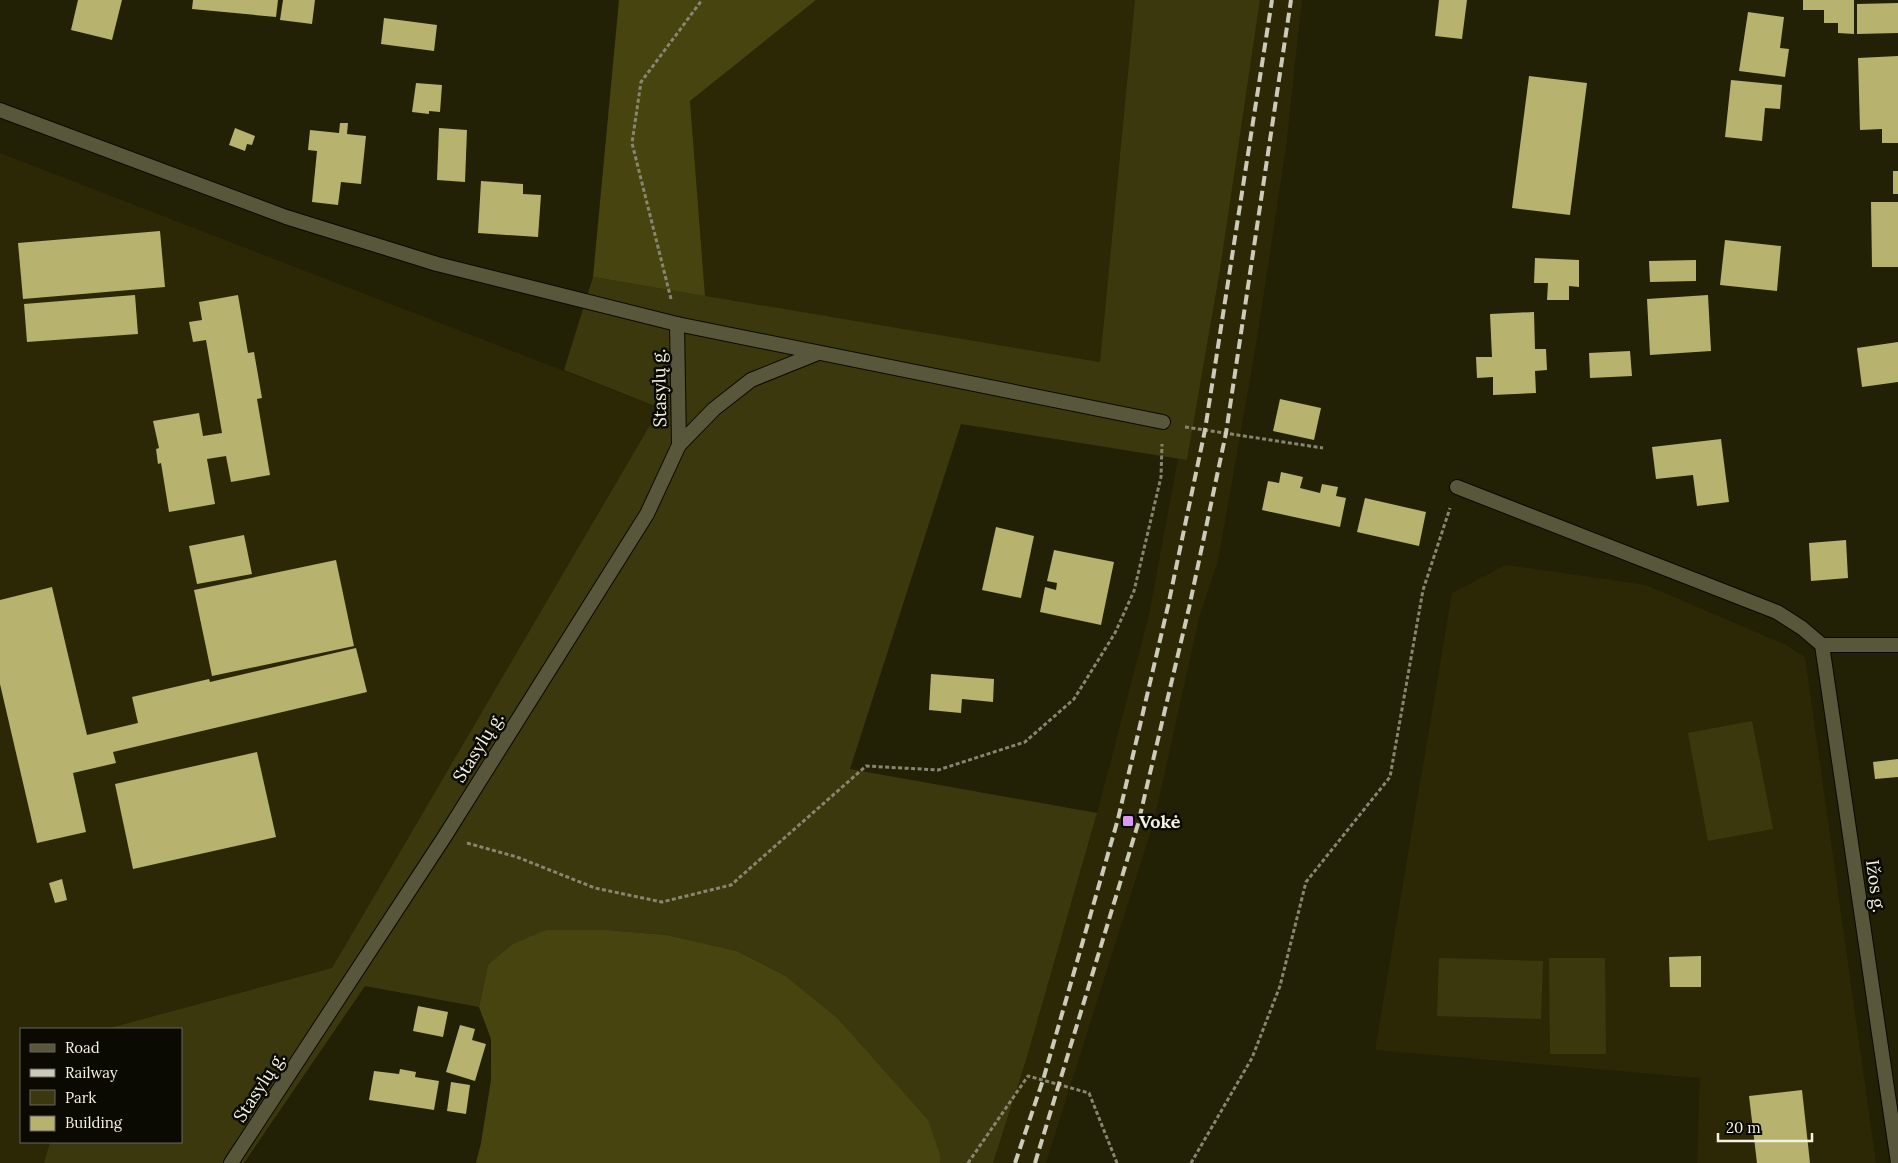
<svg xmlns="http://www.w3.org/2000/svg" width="1898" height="1163" viewBox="0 0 1898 1163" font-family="Lora,serif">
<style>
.built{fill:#2c2805}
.green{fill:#3c380e}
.forest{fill:#484410}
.building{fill:#b8b26f}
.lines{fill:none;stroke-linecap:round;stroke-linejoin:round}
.minor-casing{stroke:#0c0900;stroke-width:16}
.path{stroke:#878670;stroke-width:3;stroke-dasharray:4 2.5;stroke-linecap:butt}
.minor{stroke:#59573b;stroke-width:14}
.rail{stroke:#cccbb9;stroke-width:4;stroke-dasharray:10 5;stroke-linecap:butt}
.poi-dot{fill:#db99f5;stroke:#0a0902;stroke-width:2}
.labels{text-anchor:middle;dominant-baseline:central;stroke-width:5;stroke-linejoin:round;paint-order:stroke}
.street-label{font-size:18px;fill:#f3f2e2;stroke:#0a0902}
.poi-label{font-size:18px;font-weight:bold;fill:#f3f2e2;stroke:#0a0902;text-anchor:start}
</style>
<rect width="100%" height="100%" fill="#222005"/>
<!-- built -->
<g class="built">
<path d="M816,0H1135L1100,362L705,296L690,101Z"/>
<path d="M1260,0H1302L1286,147L1256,345L1218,561L1200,614L1154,821L1046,1163H993L1027,1057L1097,813L1149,615L1178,458L1187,460L1220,270Z"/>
<path d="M0,153L660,408L332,968L106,1029H21V1142H50L44,1163H0Z"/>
<path d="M1506,565L1646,585L1786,645L1805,657L1876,1163H1697L1700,1078L1375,1050L1452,593Z"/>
</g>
<!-- green -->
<g class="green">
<path d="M1135,0H1260L1220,270L1187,460L961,424L850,769L1097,813L1027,1057L993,1163H940V1155L784,975L737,951L667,935L607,930H546L488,965L479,1007L365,986L244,1163H44L50,1142H181V1029H106L332,968L660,408L564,370L593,277L1100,362Z"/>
<path d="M1752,721L1773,829L1708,841L1688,733Z"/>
<path d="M1439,958L1543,961L1541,1019L1437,1016Z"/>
<path d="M1549,958H1605L1606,1054H1550Z"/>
</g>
<!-- forest -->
<g class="forest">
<path d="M619,0H816L690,101L705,296L593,277Z"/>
<path d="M546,930H607L667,935L737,951L784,975L838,1019L928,1120L940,1155V1163H476L481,1143L491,1080V1039L479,1007L488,965L513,944Z"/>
</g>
<!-- building -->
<g class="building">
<path d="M78,0H122L112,40L71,30Z"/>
<path d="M193,0H278L276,17L192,9Z"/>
<path d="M283,0H315L312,24L280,20Z"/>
<path d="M1439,0H1467L1462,39L1435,36Z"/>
<path d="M1803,0H1854V34L1838,33V23H1824V10H1803Z"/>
<path d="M1898,3V33L1857,34V4Z"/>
<path d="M1748,12L1784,17L1780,48L1789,49L1785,77L1739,71Z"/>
<path d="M384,18L437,25L434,51L381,44Z"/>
<path d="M1898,56V143H1882V129L1860,130L1858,58Z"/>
<path d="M1529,76L1587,83L1570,215L1512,208Z"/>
<path d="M1731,80L1782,85L1780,109L1765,108L1762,141L1725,137Z"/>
<path d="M416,83L442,85L440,112L429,111V114L412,112Z"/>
<path d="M340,123H348L347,134L366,136L361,184L341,182L338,205L312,202L317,151L308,150L310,130L339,133Z"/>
<path d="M235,128L255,136L252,145L247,144L245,151L229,145Z"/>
<path d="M439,128L467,130L465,182L437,180Z"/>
<rect x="1893" y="171" width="5" height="23"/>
<path d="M481,181L523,184V194L541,195L538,237L478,233Z"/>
<path d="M1871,202H1898V267H1872Z"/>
<path d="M160,231L165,287L23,299L18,243Z"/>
<path d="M1725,240L1781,246L1777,291L1720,285Z"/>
<path d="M1535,258L1579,260V287L1569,286V300H1547L1548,283H1534Z"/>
<path d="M1696,260V281L1650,282L1649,261Z"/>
<path d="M135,295L138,334L27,342L24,304Z"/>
<path d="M238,295L248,353L254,352L262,398L257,399L270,475L231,482L226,456L207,459L215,504L169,512L161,463L158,464L156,449L159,448L153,421L199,413L203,436L222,433L206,340L193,342L189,322L202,320L199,302Z"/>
<path d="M1708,295L1711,351L1650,355L1647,299Z"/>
<path d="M1534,312L1535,349H1546L1547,370L1535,371L1536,393L1493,395V377L1477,378L1476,357H1492L1490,314Z"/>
<path d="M1898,342V382L1862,387L1857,348Z"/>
<path d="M1630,351L1632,376L1590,378L1589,353Z"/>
<path d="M1280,399L1321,408L1314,440L1273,431Z"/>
<path d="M1721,439L1729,502L1697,506L1693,475L1656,479L1652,447Z"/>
<path d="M1281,472L1303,477L1300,488L1320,493L1322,484L1338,487L1336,496L1346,498L1340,527L1262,510L1268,481L1279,483Z"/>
<path d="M1365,498L1426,512L1419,546L1357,532Z"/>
<path d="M996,527L1034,536L1021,598L982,590Z"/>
<path d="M244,535L252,574L197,584L189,546Z"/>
<path d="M1846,540L1848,578L1811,581L1809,543Z"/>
<path d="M1054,550L1114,562L1101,625L1040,612L1045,587L1056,590L1057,583L1047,581Z"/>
<path d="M336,560L354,646L212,676L194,590Z"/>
<path d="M52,587L87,735L138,723L132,697L209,679L210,682L356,648L367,692L113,752L116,763L73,773L86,832L37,843L0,684V600Z"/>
<path d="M931,674L994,679L993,702L962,699L961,713L929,710Z"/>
<path d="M257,752L276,837L133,869L115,784Z"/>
<path d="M1898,759V777L1875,779L1873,762Z"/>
<path d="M62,879L67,900L55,903L49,883Z"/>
<path d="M1701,956V987H1670L1669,957Z"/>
<path d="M418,1006L448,1012L443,1037L413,1031Z"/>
<path d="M460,1025L475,1029L472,1040L486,1044L475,1081L446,1072Z"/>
<path d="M400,1069L416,1072L415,1077L439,1081L434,1110L369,1100L374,1071L399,1074Z"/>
<path d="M451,1082L470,1085L466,1114L447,1111Z"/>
<path d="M1802,1090L1810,1163H1757L1749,1096Z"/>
</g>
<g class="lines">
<defs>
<g id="minor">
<path d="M0,110L286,217L437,264L677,324L1163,422"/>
<path d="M679,445L714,409L751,380L818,353"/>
<path d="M1457,487L1777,612L1802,628L1822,645"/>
<path d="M1822,645L1898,1163"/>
<path d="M1822,645H1898"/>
<path d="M231,1163L445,836L647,514L679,445L677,324"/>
</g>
</defs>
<!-- minor casing -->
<use href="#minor" class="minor-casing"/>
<!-- path -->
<g class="path">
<path d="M671,299L632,143L641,82L702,0"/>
<path d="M1185,427L1323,448"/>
<path d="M467,843L517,857L595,888L662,902L731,885L866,766L938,770L1025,742L1074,699L1115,633L1134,591L1161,477L1162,444"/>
<path d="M968,1163L1028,1076L1089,1093L1117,1163"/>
<path d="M1191,1163L1252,1058L1280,986L1306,882L1390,777L1423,590L1450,508"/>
</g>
<!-- minor -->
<use href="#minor" class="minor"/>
<!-- rail -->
<g class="rail">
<path d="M1015,1163L1043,1080L1118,819L1168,606L1205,430L1272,0"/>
<path d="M1035,1163L1138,824L1189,608L1226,433L1291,0"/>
</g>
</g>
<!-- markers -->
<rect class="poi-dot" x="1122" y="815" width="12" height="12" rx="2.5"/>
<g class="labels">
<!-- street labels -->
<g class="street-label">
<text transform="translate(659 388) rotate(-91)">Stasylų g.</text>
<text transform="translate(478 747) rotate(-58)">Stasylų g.</text>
<text transform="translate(1876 886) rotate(82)">Ižos g.</text>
<text transform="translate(259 1087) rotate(-57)">Stasylų g.</text>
</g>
<!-- poi labels -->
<g class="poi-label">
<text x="1139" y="821">Vokė</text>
</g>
</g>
<!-- legend -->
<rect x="20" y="1028" width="162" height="115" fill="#0a0902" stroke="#67665c"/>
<rect x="30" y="1044" width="25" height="8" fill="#59573b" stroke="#67665c"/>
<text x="65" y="1053" font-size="15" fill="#f3f2e2">Road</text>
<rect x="30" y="1069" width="25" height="8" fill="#cccbb9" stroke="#67665c"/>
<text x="65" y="1078" font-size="15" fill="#f3f2e2">Railway</text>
<rect x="30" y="1090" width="25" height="15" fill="#3c380e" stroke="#67665c"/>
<text x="65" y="1103" font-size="15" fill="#f3f2e2">Park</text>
<rect x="30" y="1116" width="25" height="15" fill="#b8b26f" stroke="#67665c"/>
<text x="65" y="1128" font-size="15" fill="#f3f2e2">Building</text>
<!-- scale -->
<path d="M1718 1133v8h94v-8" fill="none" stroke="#f3f2e2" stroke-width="2.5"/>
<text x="1726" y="1133" font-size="15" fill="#f3f2e2" stroke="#0a0902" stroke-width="4" paint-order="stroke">20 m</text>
</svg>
